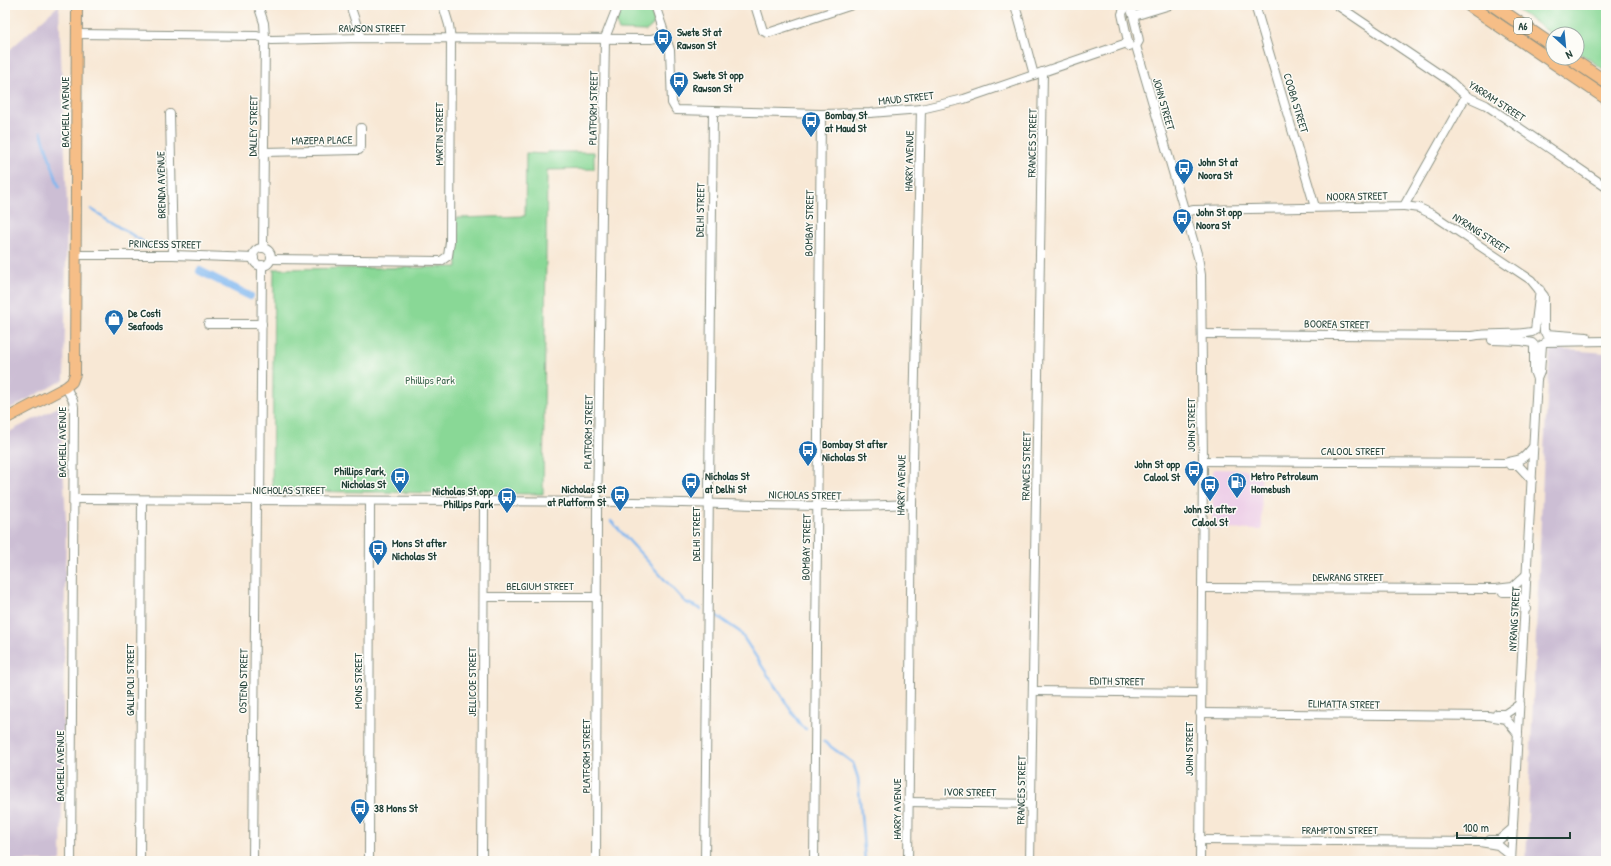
<svg xmlns="http://www.w3.org/2000/svg" width="1611" height="866" viewBox="0 0 1611 866" font-family="'Patrick Hand',sans-serif">
<style>
.built{fill:#eed0e8}
.industrial{fill:#ccbed4}
.green{fill:#89d896;stroke:#548a65}
.lines{fill:none;stroke-linecap:round;stroke-linejoin:round}
.stream{stroke:#80b7f0;stroke-width:2.5}
.canal{stroke:#80b7f0;stroke-width:8}
.minor-casing{stroke:#8c9284;stroke-width:10}
.major-casing{stroke:#8c9284;stroke-width:12}
.highway-casing{stroke:#8c9284;stroke-width:14}
.minor{stroke:#fff;stroke-width:8}
.major{stroke:#f6be87;stroke-width:10}
.highway{stroke:#f6be87;stroke-width:12}
.labels{text-anchor:middle;dominant-baseline:central;stroke-width:3;stroke-linejoin:round;paint-order:stroke}
.shield{fill:#fdfcf7;stroke:#62766e;stroke-width:1}
.shield-label{font-size:10px;font-weight:bold;fill:#1f3d34}
.street-label{font-size:11px;fill:#1f3d34;stroke:#fdfcf7}
.poi-label{font-size:11px;font-weight:bold;fill:#1f3d34;stroke:#fdfcf7;text-anchor:start}
.park-label{font-size:11px;fill:#3a644c;stroke:#fdfcf7}
</style>
<rect width="100%" height="100%" fill="#fdfcf7"/>
<filter id="ink" filterUnits="userSpaceOnUse"><feTurbulence type="fractalNoise" baseFrequency=".025" numOctaves="2"/><feDisplacementMap in="SourceGraphic" scale="8" xChannelSelector="R" yChannelSelector="G"/><feConvolveMatrix kernelMatrix="1 2 1 2 8 2 1 2 1" color-interpolation-filters="sRGB"/></filter>
<filter id="wash" filterUnits="userSpaceOnUse"><feTurbulence type="fractalNoise" baseFrequency=".012" numOctaves="4" result="noise"/><feDisplacementMap in="SourceGraphic" scale="16" xChannelSelector="R" yChannelSelector="G"/><feGaussianBlur stdDeviation="0.9" result="paint"/><feColorMatrix in="noise" values="0 0 0 0 0 0 0 0 0 0 0 0 0 0 0 0 0 1.4 0 .05"/><feComposite in="paint" operator="in"/></filter>
<g filter="url(#wash)">
<rect width="100%" height="100%" fill="#f8e8d5"/>
<!-- built -->
<path class="built" d="M1213,469L1261,470L1262,530L1212,529Z"/>
<!-- industrial -->
<g class="industrial">
<path d="M59,5L67,205L64,380L5,411V54Z"/>
<path d="M1553,349L1606,353V861H1526L1544,451L1550,352Z"/>
<path d="M60,406L66,520L61,861H5V434Z"/>
</g>
<!-- green -->
<g class="green">
<path d="M623,5H649L654,21L653,25L646,31L619,30L616,24Z"/>
<path d="M1510,5H1606V71L1577,51V34L1553,35Z"/>
<path d="M547,152H594V169L547,170L543,494L272,491L274,269L457,267L456,218L525,216L526,153L546,154Z"/>
</g>
<g class="lines">
<!-- stream -->
<g class="stream">
<path d="M1604,5L1606,7"/>
<path d="M41,132L59,187"/>
<path d="M91,209L153,248"/>
<path d="M611,521L685,602L701,609"/>
<path d="M714,614L740,632L801,726L806,729"/>
<path d="M823,741L853,763L858,778L865,861"/>
</g>
<!-- canal -->
<path class="canal" d="M200,271L250,296"/>
</g>
</g>
<g filter="url(#ink)">
<g class="lines">
<defs>
<g id="minor">
<path d="M258,5L264,23L265,37L263,248"/>
<path d="M350,5L361,38"/>
<path d="M655,5L670,50L672,103L676,110L821,114L870,113L921,109L964,99L1127,43"/>
<path d="M755,5L763,31L768,33L852,5"/>
<path d="M992,5H993"/>
<path d="M1015,5L1034,75"/>
<path d="M1255,5L1315,207"/>
<path d="M1337,5L1451,82L1466,96L1486,105L1606,187"/>
<path d="M1125,7L1122,14L1129,46"/>
<path d="M1125,7L1130,8C1133,12 1138,35 1139,41L1136,46"/>
<path d="M1134,16L1170,5"/>
<path d="M77,34L257,36L271,40L361,38L652,39L666,35"/>
<path d="M1136,46L1198,257L1201,275L1203,461L1200,861"/>
<path d="M170,114L173,255"/>
<path d="M264,152L359,150L361,147V128"/>
<path d="M1404,206L1419,208L1432,214L1531,280L1544,296V331"/>
<path d="M1184,212L1194,210L1404,206L1466,96"/>
<circle cx="262" cy="257" r="9"/>
<path d="M75,255H173L254,258"/>
<path d="M271,259L441,261L448,256L450,242L451,39L449,25L443,5"/>
<path d="M208,324H262"/>
<path d="M1535,330L1540,290"/>
<path d="M1202,334L1472,336C1492,332 1512,336 1532,332"/>
<path d="M1546,334L1587,337"/>
<path d="M1492,340L1522,341L1532,343"/>
<path d="M1546,342L1606,341"/>
<path d="M1537,379L1540,372L1542,345"/>
<path d="M66,387L73,401L74,407L71,861"/>
<path d="M1203,461L1504,463C1522,458 1520,463 1533,447"/>
<path d="M1510,465H1518L1532,480"/>
<path d="M74,499C260,501 447,502 634,502C727,503 819,509 912,504"/>
<path d="M260,501L262,265"/>
<path d="M1202,588L1495,589L1513,587L1527,574"/>
<path d="M1503,592H1512L1517,595L1526,609"/>
<path d="M484,597H597"/>
<path d="M1034,691L1200,693"/>
<path d="M1200,713L1488,716L1506,719L1518,734"/>
<path d="M1497,714H1505L1520,704"/>
<path d="M908,802L1031,804"/>
<path d="M1200,840L1480,842L1498,845L1511,856"/>
<path d="M1490,840H1499L1513,828"/>
<path d="M140,861L142,500"/>
<path d="M253,861L256,501"/>
<path d="M369,861L370,501"/>
<path d="M482,861L484,503"/>
<path d="M596,861L597,511L605,38L618,5"/>
<path d="M705,861L713,112"/>
<path d="M814,861L821,114"/>
<path d="M908,861L912,504L921,109"/>
<path d="M1030,861L1043,72"/>
<path d="M1511,861L1537,379L1534,371V345"/>
</g>
<path id="major" d="M5,419L66,387L72,382L75,374L77,5"/>
<g id="highway">
<path d="M1469,5L1606,98"/>
<path d="M1493,5L1553,46"/>
<path d="M1570,58L1606,82"/>
</g>
</defs>
<!-- minor casing -->
<use href="#minor" class="minor-casing"/>
<!-- major casing -->
<use href="#major" class="major-casing"/>
<!-- highway casing -->
<use href="#highway" class="highway-casing"/>
<!-- minor -->
<use href="#minor" class="minor"/>
<!-- major -->
<use href="#major" class="major"/>
<!-- highway -->
<use href="#highway" class="highway"/>
</g>
</g>
<!-- icons -->
<defs>
<symbol id="bus-pin" viewBox="-11 -11 22 30"><path d="M0 17L-7.5 6A9.5 9.5 0 1 1 7.5 6Z" fill="#1f6fb2" stroke="#fdfcf7"/><path d="M-5-6H5V4H4V6H2V4H-2V6H-4V4H-5ZM-3.5-4V0h7V-4ZM-3.5 1.2v1.5H-2V1.2ZM2 1.2v1.5H3.5V1.2Z" fill="#fff"/></symbol>
<symbol id="shop-pin" viewBox="-11 -11 22 30"><path d="M0 17L-7.5 6A9.5 9.5 0 1 1 7.5 6Z" fill="#1f6fb2" stroke="#fdfcf7"/><path d="M-5-2.5h2.3a2.7 3.5 0 0 1 5.4 0H5L5.5 6h-11ZM-1.5-2.5h3a1.5 2.3 0 0 0-3 0Z" fill="#fff"/></symbol>
<symbol id="fuel-pin" viewBox="-11 -11 22 30"><path d="M0 17L-7.5 6A9.5 9.5 0 1 1 7.5 6Z" fill="#1f6fb2" stroke="#fdfcf7"/><path d="M-5.5-6h7V0h2V4h1.3V-2.5L3-4.5l.8-.8L6-3V5H2.5V1h-1V6h-7ZM-4.2-4.7v3.2H.2V-4.7Z" fill="#fff"/></symbol>
</defs>
<g fill-rule="evenodd">
<use href="#bus-pin" x="652" y="27" width="22" height="30"/>
<use href="#bus-pin" x="668" y="70" width="22" height="30"/>
<use href="#bus-pin" x="800" y="110" width="22" height="30"/>
<use href="#bus-pin" x="1173" y="157" width="22" height="30"/>
<use href="#bus-pin" x="1171" y="207" width="22" height="30"/>
<use href="#shop-pin" x="103" y="308" width="22" height="30"/>
<use href="#bus-pin" x="797" y="439" width="22" height="30"/>
<use href="#bus-pin" x="1183" y="459" width="22" height="30"/>
<use href="#bus-pin" x="389" y="466" width="22" height="30"/>
<use href="#bus-pin" x="680" y="471" width="22" height="30"/>
<use href="#fuel-pin" x="1226" y="471" width="22" height="30"/>
<use href="#bus-pin" x="1199" y="474" width="22" height="30"/>
<use href="#bus-pin" x="609" y="484" width="22" height="30"/>
<use href="#bus-pin" x="496" y="486" width="22" height="30"/>
<use href="#bus-pin" x="367" y="538" width="22" height="30"/>
<use href="#bus-pin" x="349" y="797" width="22" height="30"/>
</g>
<g class="labels">
<!-- shield labels -->
<rect class="shield" x="1514" y="18" width="18" height="16" rx="3"/>
<g class="shield-label">
<text x="1523" y="26">A6</text>
</g>
<!-- street labels -->
<g class="street-label">
<text x="372" y="28">RAWSON STREET</text>
<text transform="translate(906 98) rotate(-6)">MAUD STREET</text>
<text transform="translate(1497 101) rotate(33)">YARRAM STREET</text>
<text transform="translate(1296 103) rotate(73)">COOBA STREET</text>
<text transform="translate(1164 104) rotate(74)">JOHN STREET</text>
<text transform="translate(593 108) rotate(-89)">PLATFORM STREET</text>
<text transform="translate(65 112) rotate(-90)">BACHELL AVENUE</text>
<text transform="translate(253 126) rotate(-89)">DALLEY STREET</text>
<text transform="translate(439 134) rotate(-90)">MARTIN STREET</text>
<text transform="translate(322 140) rotate(-1)">MAZEPA PLACE</text>
<text transform="translate(1032 143) rotate(-89)">FRANCES STREET</text>
<text transform="translate(909 161) rotate(-89)">HARRY AVENUE</text>
<text transform="translate(161 185) rotate(-91)">BRENDA AVENUE</text>
<text transform="translate(1357 196) rotate(-1)">NOORA STREET</text>
<text transform="translate(700 210) rotate(-89)">DELHI STREET</text>
<text transform="translate(809 223) rotate(-89)">BOMBAY STREET</text>
<text transform="translate(1481 233) rotate(33)">NYRANG STREET</text>
<text transform="translate(165 244) rotate(1)">PRINCESS STREET</text>
<text transform="translate(1337 324) rotate(1)">BOOREA STREET</text>
<text transform="translate(1191 425) rotate(-90)">JOHN STREET</text>
<text transform="translate(588 432) rotate(-89)">PLATFORM STREET</text>
<text transform="translate(62 442) rotate(-90)">BACHELL AVENUE</text>
<text x="1353" y="451">CALOOL STREET</text>
<text transform="translate(1026 466) rotate(-89)">FRANCES STREET</text>
<text transform="translate(901 485) rotate(-89)">HARRY AVENUE</text>
<text x="289" y="490">NICHOLAS STREET</text>
<text transform="translate(805 495) rotate(1)">NICHOLAS STREET</text>
<text transform="translate(696 534) rotate(-90)">DELHI STREET</text>
<text transform="translate(806 547) rotate(-89)">BOMBAY STREET</text>
<text x="1348" y="577">DEWRANG STREET</text>
<text x="540" y="586">BELGIUM STREET</text>
<text transform="translate(1514 619) rotate(-87)">NYRANG STREET</text>
<text transform="translate(130 680) rotate(-90)">GALLIPOLI STREET</text>
<text transform="translate(243 681) rotate(-89)">OSTEND STREET</text>
<text transform="translate(358 681) rotate(-90)">MONS STREET</text>
<text transform="translate(1117 681) rotate(1)">EDITH STREET</text>
<text transform="translate(472 682) rotate(-90)">JELLICOE STREET</text>
<text transform="translate(1344 704) rotate(1)">ELIMATTA STREET</text>
<text transform="translate(1189 749) rotate(-90)">JOHN STREET</text>
<text transform="translate(586 756) rotate(-90)">PLATFORM STREET</text>
<text transform="translate(60 766) rotate(-90)">BACHELL AVENUE</text>
<text transform="translate(1021 790) rotate(-89)">FRANCES STREET</text>
<text transform="translate(970 792) rotate(1)">IVOR STREET</text>
<text transform="translate(897 809) rotate(-90)">HARRY AVENUE</text>
<text x="1340" y="830">FRAMPTON STREET</text>
</g>
<!-- poi labels -->
<g class="poi-label">
<text x="677" y="32">Swete St at<tspan x="677" dy="13">Rawson St</tspan></text>
<text x="693" y="75">Swete St opp<tspan x="693" dy="13">Rawson St</tspan></text>
<text x="825" y="115">Bombay St<tspan x="825" dy="13">at Maud St</tspan></text>
<text x="1198" y="162">John St at<tspan x="1198" dy="13">Noora St</tspan></text>
<text x="1196" y="212">John St opp<tspan x="1196" dy="13">Noora St</tspan></text>
<text x="128" y="313">De Costi<tspan x="128" dy="13">Seafoods</tspan></text>
<text x="822" y="444">Bombay St after<tspan x="822" dy="13">Nicholas St</tspan></text>
<text x="1180" y="464" text-anchor="end">John St opp<tspan x="1180" dy="13">Calool St</tspan></text>
<text x="386" y="471" text-anchor="end">Phillips Park,<tspan x="386" dy="13">Nicholas St</tspan></text>
<text x="705" y="476">Nicholas St<tspan x="705" dy="13">at Delhi St</tspan></text>
<text x="1251" y="476">Metro Petroleum<tspan x="1251" dy="13">Homebush</tspan></text>
<text x="606" y="489" text-anchor="end">Nicholas St<tspan x="606" dy="13">at Platform St</tspan></text>
<text x="493" y="491" text-anchor="end">Nicholas St opp<tspan x="493" dy="13">Phillips Park</tspan></text>
<text x="1210" y="509" text-anchor="middle">John St after<tspan x="1210" dy="13">Calool St</tspan></text>
<text x="392" y="543">Mons St after<tspan x="392" dy="13">Nicholas St</tspan></text>
<text x="374" y="808">38 Mons St</text>
</g>
<!-- park labels -->
<g class="park-label">
<text x="430" y="380">Phillips Park</text>
</g>
</g>
<!-- margin -->
<rect width="1611" height="866" fill="none" stroke="#fdfcf7" stroke-width="20"/>
<!-- north arrow -->
<g transform="translate(1565 46) rotate(153)"><circle r="19" fill="#fdfcf7" stroke="#a4b0a9"/>
<path d="M0-3L7 15L0 10L-7 15Z" fill="#1f6fb2"/>
<text y="-6" font-size="11" font-weight="bold" text-anchor="middle" fill="#1f3d34">N</text>
</g>
<!-- scale -->
<path d="M1457 832v6h113v-6" fill="none" stroke="#1f3d34" stroke-width="2"/>
<text x="1463" y="832" font-size="12" fill="#1f3d34" stroke="#fdfcf7" stroke-width="3" paint-order="stroke">100 m</text>
</svg>
